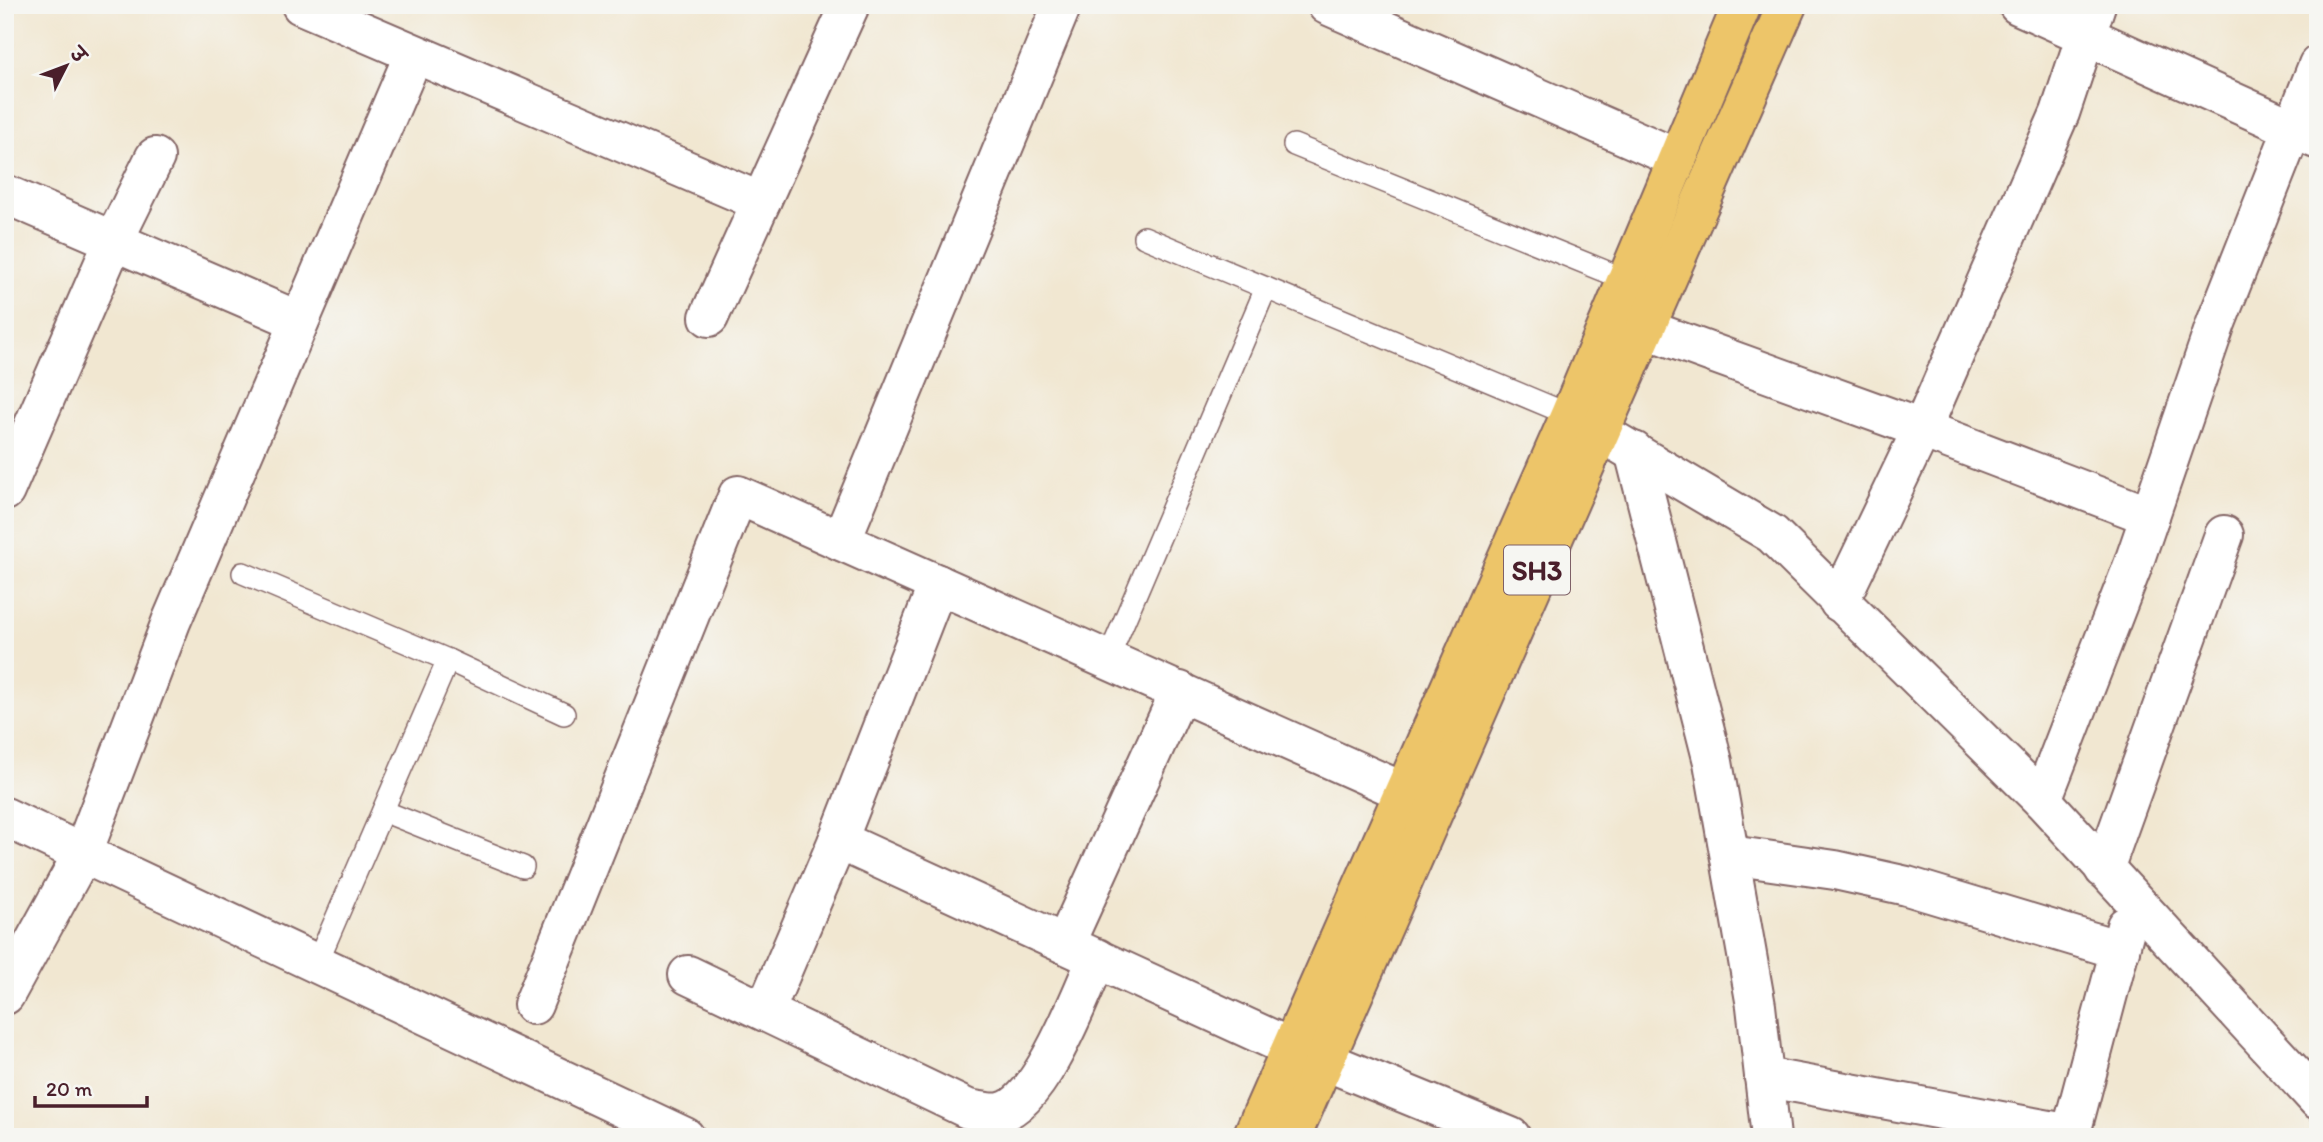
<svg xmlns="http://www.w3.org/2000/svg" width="2323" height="1142" viewBox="0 0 2323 1142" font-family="Itim,'Playpen Sans Deva',sans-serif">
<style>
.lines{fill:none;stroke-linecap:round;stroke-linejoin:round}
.lane-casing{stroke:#846565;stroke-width:24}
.street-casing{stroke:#846565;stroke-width:42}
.primary-casing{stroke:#846565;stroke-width:42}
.lane{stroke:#fff;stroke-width:21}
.street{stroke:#fff;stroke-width:38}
.primary{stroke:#edc569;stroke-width:38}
.labels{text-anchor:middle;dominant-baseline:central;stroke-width:6;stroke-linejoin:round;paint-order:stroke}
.shield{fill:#f6f6f2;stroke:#7e6067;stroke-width:2}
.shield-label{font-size:28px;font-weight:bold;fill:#4a1f2b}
</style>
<rect width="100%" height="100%" fill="#f6f6f2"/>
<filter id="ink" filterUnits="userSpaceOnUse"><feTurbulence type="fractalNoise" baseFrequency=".0143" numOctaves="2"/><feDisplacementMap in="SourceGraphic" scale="14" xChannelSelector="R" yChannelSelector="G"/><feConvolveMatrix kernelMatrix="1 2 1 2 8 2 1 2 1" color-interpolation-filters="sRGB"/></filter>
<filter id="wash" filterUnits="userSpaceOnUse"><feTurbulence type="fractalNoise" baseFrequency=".00686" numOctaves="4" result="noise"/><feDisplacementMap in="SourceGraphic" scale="28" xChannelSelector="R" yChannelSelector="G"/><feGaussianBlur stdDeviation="1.57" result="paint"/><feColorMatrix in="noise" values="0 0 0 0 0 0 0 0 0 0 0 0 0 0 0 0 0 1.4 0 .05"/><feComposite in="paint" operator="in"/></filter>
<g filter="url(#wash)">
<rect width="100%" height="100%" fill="#f1e7d1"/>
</g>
<g filter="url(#ink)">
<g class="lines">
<defs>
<g id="lane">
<path d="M1294,145L1627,280"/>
<path d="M1144,237L1570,415"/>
<path d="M243,573L448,660L564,714"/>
<path d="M1108,659L1266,288"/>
<path d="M383,811L523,867"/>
<path d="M316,965L448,660"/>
</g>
<g id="street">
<path d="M301,5L761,202"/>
<path d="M1327,5L1676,158"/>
<path d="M2018,5L2316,139"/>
<path d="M2096,5L2060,113L1922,429L2150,516"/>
<path d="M5,194L299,321"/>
<path d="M709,317L850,5"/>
<path d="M1643,328L1922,429L1839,602"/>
<path d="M1598,431L1772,534L2042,800L2318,1100"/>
<path d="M1634,451L1713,762L1756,1006L1771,1137"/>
<path d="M5,491L114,240L155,157"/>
<path d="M841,541L1062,5"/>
<path d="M938,584L838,840L1289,1047"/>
<path d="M2042,800L2133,565L2216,323L2318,65"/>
<path d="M5,817L685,1137"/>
<path d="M1730,855L1835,870L1907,886L2120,950"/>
<path d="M2104,869L2224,535"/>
<path d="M1065,944L1180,691"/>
<path d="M688,975L968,1109C977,1110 992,1114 1001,1112C1041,1103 1081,994 1097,958"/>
<path d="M5,995L82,855L171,622L414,54"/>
<path d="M533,1005L738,495L1404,792"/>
<path d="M765,1011L838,840"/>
<path d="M1323,1060L1511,1137"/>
<path d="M1764,1077L2071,1134"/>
<path d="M2070,1137L2126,926"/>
</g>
<g id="primary">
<path d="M1252,1137L1570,415L1742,5"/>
<path d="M1291,1137L1787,5"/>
</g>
</defs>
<!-- lane casing -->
<use href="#lane" class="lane-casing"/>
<!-- street casing -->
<use href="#street" class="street-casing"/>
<!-- primary casing -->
<use href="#primary" class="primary-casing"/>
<!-- lane -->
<use href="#lane" class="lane"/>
<!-- street -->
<use href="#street" class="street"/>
<!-- primary -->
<use href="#primary" class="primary"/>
</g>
</g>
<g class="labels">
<!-- shield labels -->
<rect class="shield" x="1504" y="545.5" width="66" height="49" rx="5"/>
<g class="shield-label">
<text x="1537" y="570">SH3</text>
</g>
</g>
<!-- margin -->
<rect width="2323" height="1142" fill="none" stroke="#f6f6f2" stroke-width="28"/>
<!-- north arrow -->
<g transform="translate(66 66) rotate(48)" stroke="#f6f6f2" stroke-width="5" paint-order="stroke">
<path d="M0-5L12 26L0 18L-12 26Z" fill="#4a1f2b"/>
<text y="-10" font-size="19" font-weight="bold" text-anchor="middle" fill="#4a1f2b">उ</text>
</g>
<!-- scale -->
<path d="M35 1096v10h112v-10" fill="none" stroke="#4a1f2b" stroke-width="3.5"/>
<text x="46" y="1096" font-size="21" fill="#4a1f2b" stroke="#f6f6f2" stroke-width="5" paint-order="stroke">20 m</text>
</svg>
